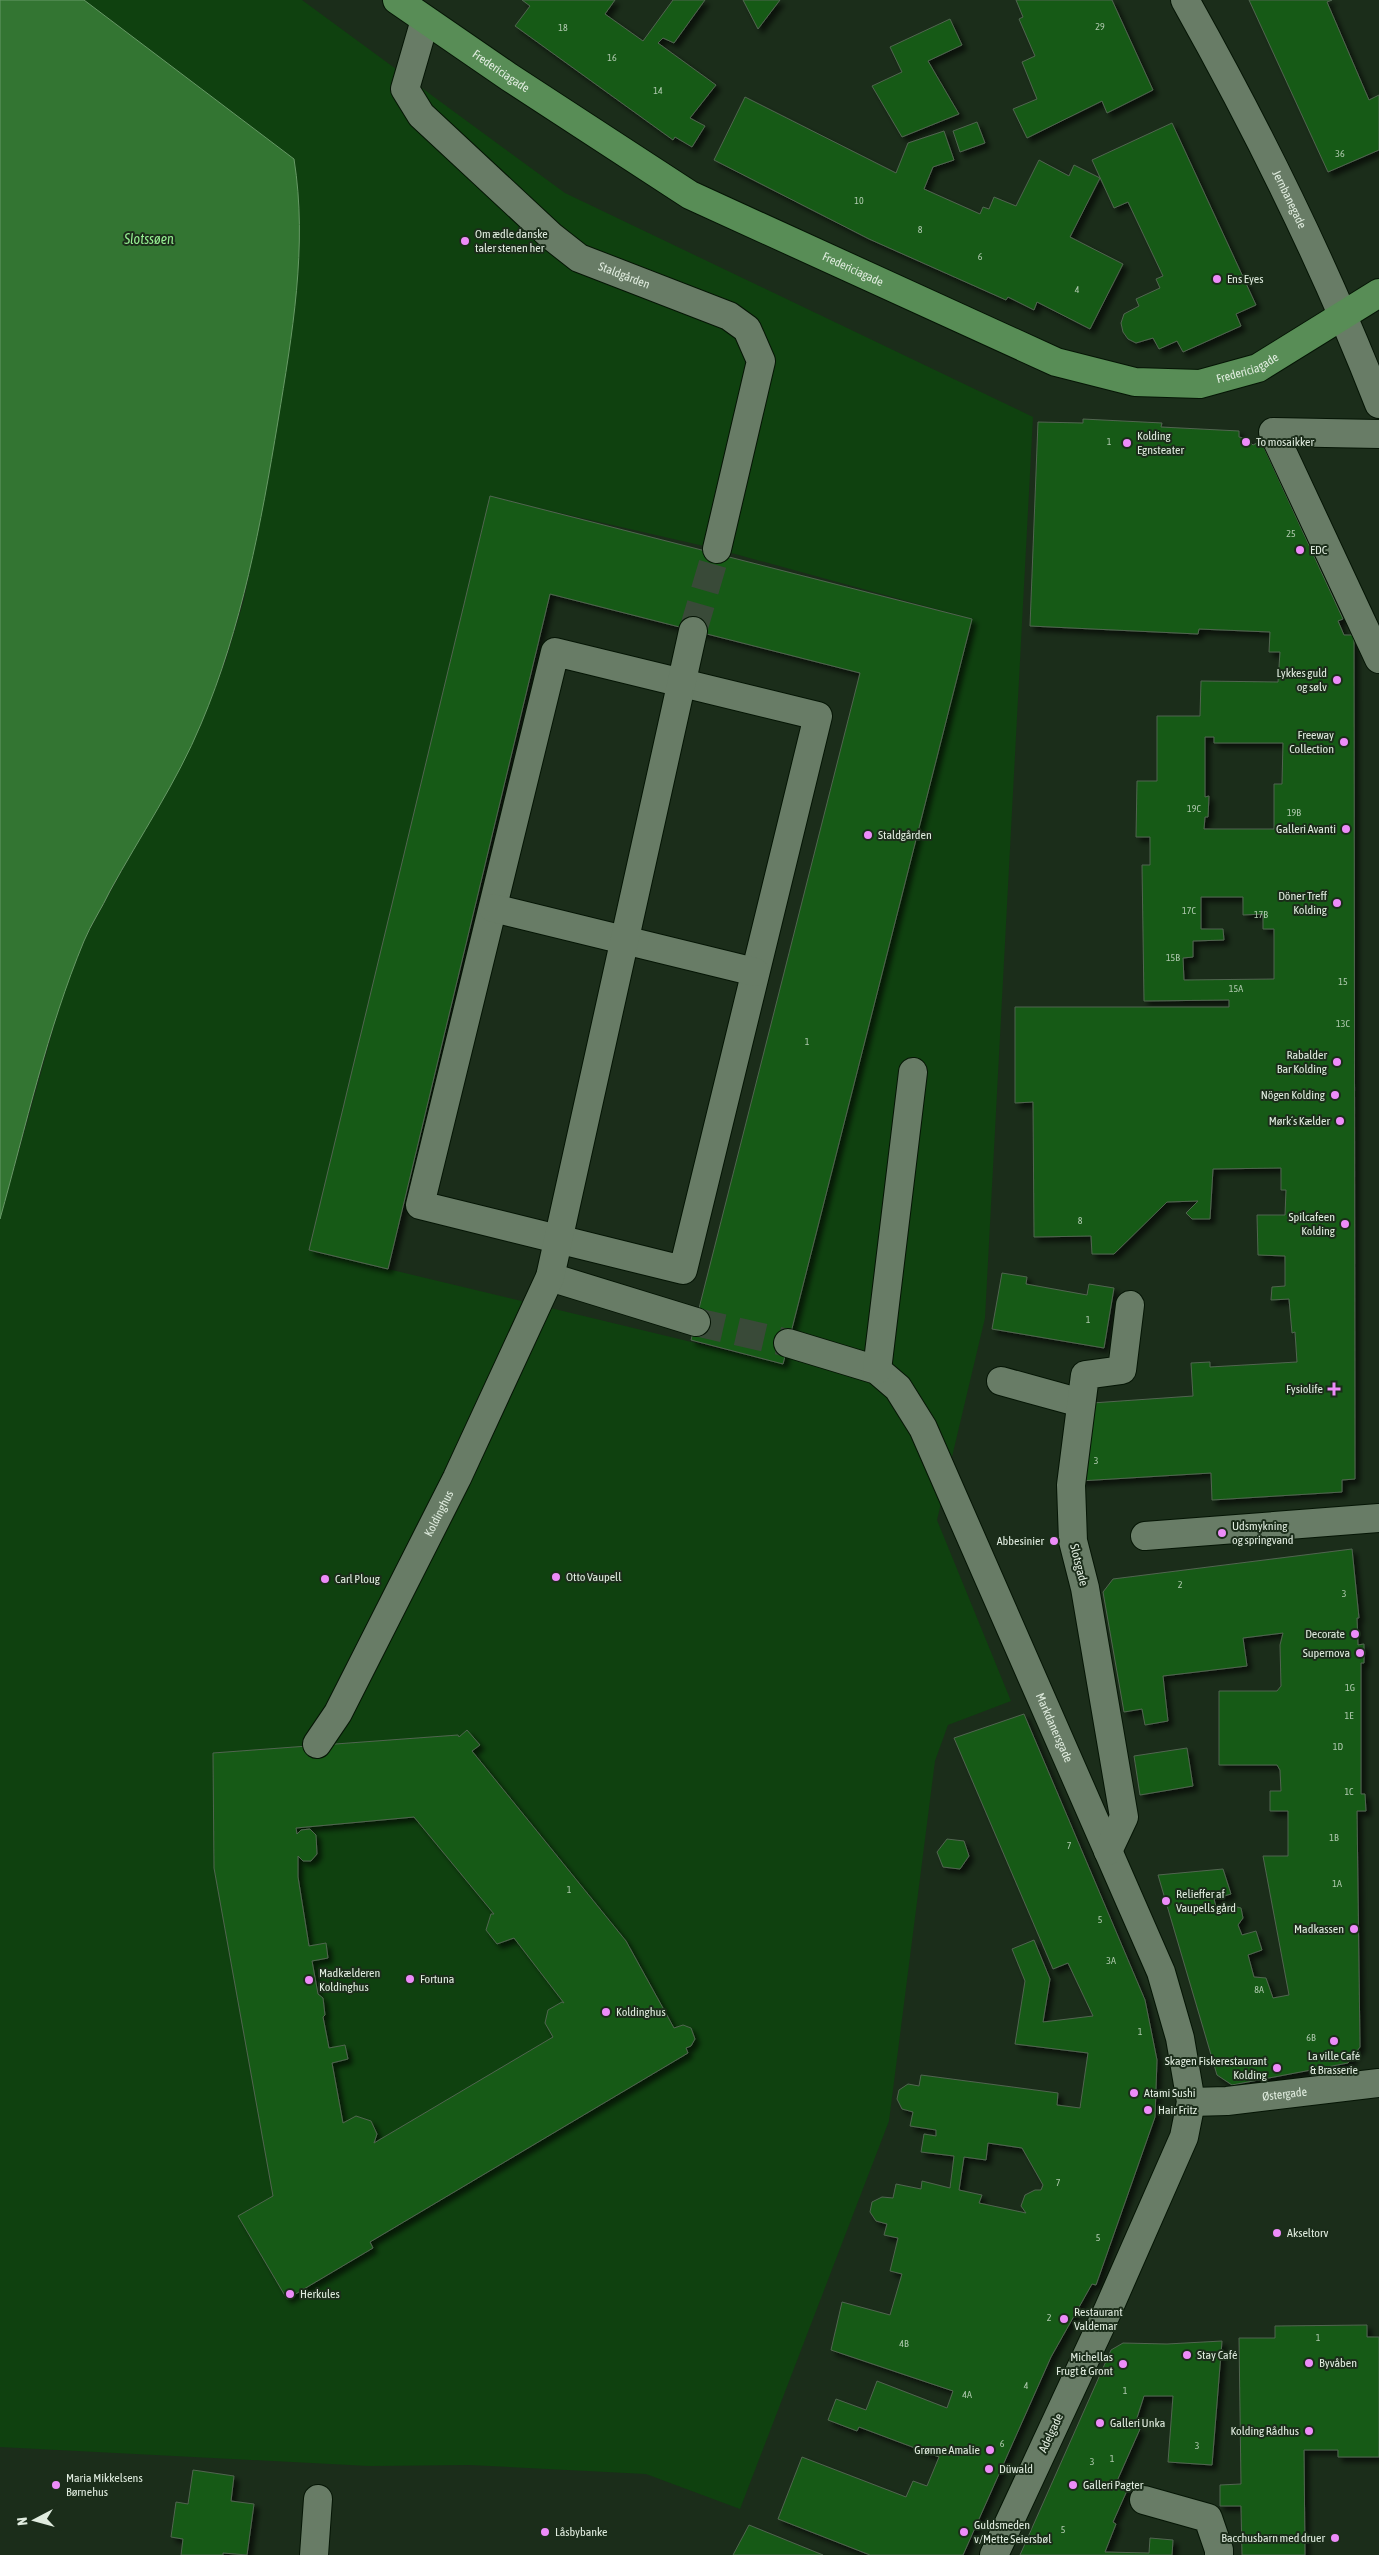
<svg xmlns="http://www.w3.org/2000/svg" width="1379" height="2555" viewBox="0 0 1379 2555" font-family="'Asap Condensed',sans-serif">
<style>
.green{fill:#0f410f;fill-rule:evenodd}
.water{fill:#337532;stroke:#679966}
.building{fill:#165a16;stroke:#516550;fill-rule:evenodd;filter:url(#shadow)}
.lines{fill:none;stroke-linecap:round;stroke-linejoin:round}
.minor-tunnel{stroke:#394a38;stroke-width:28;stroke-dasharray:28 14;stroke-linecap:butt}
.minor-casing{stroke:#051505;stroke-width:30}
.major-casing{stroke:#051505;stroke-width:30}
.minor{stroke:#687c66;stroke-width:28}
.major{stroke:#588d56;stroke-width:28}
.poi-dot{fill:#ed8cf9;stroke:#1b2d1a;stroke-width:2}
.labels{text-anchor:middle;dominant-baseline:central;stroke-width:4;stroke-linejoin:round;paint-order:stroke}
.number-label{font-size:10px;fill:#aec8ad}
.street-label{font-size:12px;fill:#e0ecdf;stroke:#1b2d1a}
.poi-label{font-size:12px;fill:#e0ecdf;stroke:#1b2d1a;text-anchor:start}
.water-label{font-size:14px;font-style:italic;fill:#97ef93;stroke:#1b2d1a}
</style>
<defs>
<filter id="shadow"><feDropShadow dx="4.5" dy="4.5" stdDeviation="2.5" flood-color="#0009"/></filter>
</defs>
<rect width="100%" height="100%" fill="#1b2d1a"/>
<!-- green -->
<path class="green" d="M84,0H302L565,193L1033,417L985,1318L937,1520L1011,1701L948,1725L935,1761L889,2121L740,2509L646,2474L470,2465L369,2466L0,2447V1219L64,991L86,937L200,727L226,660L244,600L271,464L294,159ZM490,497L717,549L972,619L783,1364L309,1250Z"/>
<!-- water -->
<path class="water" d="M0,0H84L294,159C308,246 292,335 278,421C261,524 242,627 201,724C177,782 140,836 110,891C102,908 91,924 84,941C47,1030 26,1126 0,1219Z"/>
<!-- building -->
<g class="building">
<path d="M522,0H615L605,14L643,41L673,0H705L674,43L663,38L658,43L716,85L690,118L705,126L692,147L675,137L673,140L515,26L530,6Z"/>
<path d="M743,0H780L758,29Z"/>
<path d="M1016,0H1112L1153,90L1107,113L1102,101L1027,138L1013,109L1037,99L1022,62L1035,56L1019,19L1023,17Z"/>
<path d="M1249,0H1332L1327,2L1369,100L1379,95V150L1328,172Z"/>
<path d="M950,19L962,45L928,61L959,114L902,137L872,86L902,72L890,47Z"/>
<path d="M745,97L896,173L908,143L944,131L954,160L933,167L924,189L980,214L983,207L989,209L994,197L1016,206L1039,160L1069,176L1074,165L1100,178L1070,237L1123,264L1090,329L1037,302L1034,310L1008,297L1006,300L869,239L714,160Z"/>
<path d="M977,122L985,143L960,152L953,131Z"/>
<path d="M1172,123L1256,305L1236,314L1241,326L1183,352L1177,341L1159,349L1153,338L1136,343L1128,339L1123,332L1121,323L1124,314L1139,306L1136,299L1160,288L1156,279L1163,276L1128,202L1114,208L1092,160Z"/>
<path d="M1083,419L1162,423L1161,427L1239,431V437L1247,439L1253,445L1261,441L1343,619L1338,621L1344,635H1354L1355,1479L1342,1480V1492L1212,1500L1211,1473L1079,1481L1092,1403L1193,1396L1191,1363L1210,1362V1367L1297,1362L1295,1332L1292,1333L1289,1299L1271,1300L1272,1287L1285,1286V1256L1258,1255L1257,1215H1285L1286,1190H1281V1168L1213,1169L1210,1219H1192L1186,1213L1198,1201L1167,1202L1114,1254H1092L1091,1236L1034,1237L1033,1102L1015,1103V1007H1229V1000L1144,1001L1142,865H1150V837H1136L1137,781H1157V716H1200L1201,681L1278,682L1280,652H1269L1270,632L1199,629L1198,634L1030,626L1038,422L1083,423ZM1205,737H1214V743H1283L1282,784H1274V829H1204L1205,817H1208L1209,796L1205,797ZM1201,897H1243V915L1263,914V929H1274V979L1184,980L1183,958L1193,957V941L1224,940L1223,929H1201Z"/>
<path d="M490,496L972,619L783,1364L691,1340L860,673L550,594L388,1269L309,1250Z"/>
<path d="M1002,1273L1027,1277L1026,1284L1087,1295L1089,1284L1114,1288L1104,1348L992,1329Z"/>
<path d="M1352,1549L1359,1618H1357L1358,1645L1364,1644V1663H1361V1794H1365L1366,1811H1357L1360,2047L1348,2063L1232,2085L1217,2075L1158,1875L1223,1869L1231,1894L1214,1899L1217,1911L1233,1906L1241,1908L1243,1918L1238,1925L1242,1935L1256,1931L1262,1950L1248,1955L1254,1977L1266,1978L1273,1998L1289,1995L1263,1856H1288V1811H1270V1791H1281L1280,1770L1277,1765H1219V1691H1277L1281,1686L1280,1645L1283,1633L1243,1638L1247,1666L1163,1676L1168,1721L1145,1725L1142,1709L1124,1712L1103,1592L1113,1579Z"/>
<path d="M1024,1714L1145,2000L1157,2060L1155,2117L1096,2285L1092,2284L1051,2357L963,2555H870L778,2519L802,2457L906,2497L913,2481L927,2486L939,2457L859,2427L857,2431L828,2420L836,2399L866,2410L877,2381L947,2408L953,2391L831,2350L842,2302L890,2315L902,2274L890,2271L898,2238L884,2235L887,2224L876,2221L870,2212L872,2202L882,2197L893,2198L896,2184L921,2189L922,2181L950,2188L954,2156L921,2152L924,2134L936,2136V2130L910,2126L913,2112L902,2109L897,2099L899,2090L908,2084L919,2086L921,2075L1058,2093L1057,2105L1080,2108L1088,2053L1015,2044L1025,1981L1012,1949L1034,1940L1050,1979L1043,2022L1093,2016L1068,1963L1053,1969L954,1738ZM988,2143L1022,2148L1043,2185L1041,2190H1035L1025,2195L1021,2206L1026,2213L979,2203L982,2195L959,2190L964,2157L986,2160Z"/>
<path d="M467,1730L480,1745L472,1751L626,1941L674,2028L683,2025L691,2028L695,2039L691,2046L686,2048L688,2053L370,2242L373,2248L287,2299L238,2216L273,2196L214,1868L213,1753L458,1735L459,1737ZM414,1817L494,1914H491L486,1930L497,1944L514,1938L564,2003L562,2002L548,2010L545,2023L553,2037L374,2143L377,2134L371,2121L356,2116L343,2123L332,2063L348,2059L345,2045L329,2048L323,2017L325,2015L323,1998L318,1994L312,1961L328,1958L326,1943L309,1946L298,1877V1856L303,1861H311L317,1854L316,1835L310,1829L301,1830L297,1834L296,1828Z"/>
<path d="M1187,1748L1193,1786L1140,1795L1134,1756Z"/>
<path d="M947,1839L964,1841L969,1856L960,1869L943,1867L937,1852Z"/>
<path d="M1367,2325V2337H1379V2457H1338V2450H1304L1305,2555H1242L1241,2506H1220V2485L1241,2484L1239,2338H1275V2326Z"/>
<path d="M1222,2341L1212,2465L1168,2462L1173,2396H1144L1134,2427L1140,2429L1117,2481L1129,2486L1113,2522L1116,2524L1105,2552L1149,2553L1150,2538L1173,2540L1172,2555H1020L1111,2350L1123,2343L1167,2344Z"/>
<path d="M193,2470L234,2476L231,2501L254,2504L247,2555L223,2553V2555H181L183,2539L171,2537L176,2502L188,2504Z"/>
<path d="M749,2525L823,2555H733Z"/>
</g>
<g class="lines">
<!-- minor-tunnel -->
<g class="minor-tunnel">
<path d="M693,631L717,549"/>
<path d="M696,1322L788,1343"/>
</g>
<defs>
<g id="minor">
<path id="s1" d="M1185,0C1258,130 1325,265 1379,404"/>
<path id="s2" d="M425,20L405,89L421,115L551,236L579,258L729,316L747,329L761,361L717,549"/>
<path d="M1379,434L1273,432L1379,659"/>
<path d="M555,652L818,716L683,1270L420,1205Z"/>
<path d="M493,908L755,972"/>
<path d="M550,1277L696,1322"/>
<path id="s3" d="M788,1343L877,1370L898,1388L923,1428L1161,1972L1180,2038L1191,2102L1184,2137L1108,2310L994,2555"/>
<path d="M877,1370L913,1072"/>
<path d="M1001,1381L1081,1403"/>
<path d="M1145,1536L1379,1518"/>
<path id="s4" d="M317,1744L338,1713L457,1478L550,1277L693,631"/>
<path d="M1108,1851L1124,1817L1085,1588L1073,1541L1071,1485L1085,1375L1122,1370L1130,1305"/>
<path id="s5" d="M1191,2102L1227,2101L1379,2083"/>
<path d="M1144,2500L1208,2518L1219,2550V2555"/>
<path d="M314,2555L318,2499"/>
</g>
<g id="major">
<path id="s6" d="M397,0L509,77L690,195L1056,362L1135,382L1200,384L1258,368L1379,293"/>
</g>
</defs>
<!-- minor casing -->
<use href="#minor" class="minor-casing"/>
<!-- major casing -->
<use href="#major" class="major-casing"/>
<!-- minor -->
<use href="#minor" class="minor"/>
<!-- major -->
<use href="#major" class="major"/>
</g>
<!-- markers -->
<g class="poi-dot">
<circle cx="465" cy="241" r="5"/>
<circle cx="1217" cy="279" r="5"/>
<circle cx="1246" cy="442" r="5"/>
<circle cx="1127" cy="443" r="5"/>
<circle cx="1300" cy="550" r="5"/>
<circle cx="1337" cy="680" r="5"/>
<circle cx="1344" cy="742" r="5"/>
<circle cx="1346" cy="829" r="5"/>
<circle cx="868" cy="835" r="5"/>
<circle cx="1337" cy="903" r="5"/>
<circle cx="1337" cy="1062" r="5"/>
<circle cx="1335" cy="1095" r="5"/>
<circle cx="1340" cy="1121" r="5"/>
<circle cx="1345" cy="1224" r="5"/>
<path d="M1331.5 1381.5h5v5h5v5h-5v5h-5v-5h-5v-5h5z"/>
<circle cx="1222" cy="1533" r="5"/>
<circle cx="1054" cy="1541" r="5"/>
<circle cx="556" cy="1577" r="5"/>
<circle cx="325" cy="1579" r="5"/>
<circle cx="1355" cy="1634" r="5"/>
<circle cx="1360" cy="1653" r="5"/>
<circle cx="1166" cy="1901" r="5"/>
<circle cx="1354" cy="1929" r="5"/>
<circle cx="410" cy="1979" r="5"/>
<circle cx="309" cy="1980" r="5"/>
<circle cx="606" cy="2012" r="5"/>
<circle cx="1334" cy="2041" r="5"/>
<circle cx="1277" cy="2068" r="5"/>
<circle cx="1134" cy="2093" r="5"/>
<circle cx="1148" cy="2110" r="5"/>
<circle cx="1277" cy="2233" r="5"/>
<circle cx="290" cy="2294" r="5"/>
<circle cx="1064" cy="2319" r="5"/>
<circle cx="1187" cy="2355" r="5"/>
<circle cx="1309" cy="2363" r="5"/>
<circle cx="1123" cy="2364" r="5"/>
<circle cx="1100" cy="2423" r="5"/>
<circle cx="1309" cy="2431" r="5"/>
<circle cx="990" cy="2450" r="5"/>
<circle cx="989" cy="2469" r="5"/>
<circle cx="56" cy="2485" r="5"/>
<circle cx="1073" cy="2485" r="5"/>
<circle cx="545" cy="2532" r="5"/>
<circle cx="964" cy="2532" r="5"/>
<circle cx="1335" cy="2538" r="5"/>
</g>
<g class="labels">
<!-- number labels -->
<g class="number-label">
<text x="1100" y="26">29</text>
<text x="563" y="27">18</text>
<text x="612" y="57">16</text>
<text x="658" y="90">14</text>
<text x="1340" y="153">36</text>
<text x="859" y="200">10</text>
<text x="920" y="229">8</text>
<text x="980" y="256">6</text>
<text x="1077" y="289">4</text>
<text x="1109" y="441">1</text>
<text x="1291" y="533">25</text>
<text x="1194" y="808">19C</text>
<text x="1294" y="812">19B</text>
<text x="1189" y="910">17C</text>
<text x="1261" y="914">17B</text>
<text x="1173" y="957">15B</text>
<text x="1343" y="981">15</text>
<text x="1236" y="988">15A</text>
<text x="1343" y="1023">13C</text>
<text x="807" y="1041">1</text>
<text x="1080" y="1220">8</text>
<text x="1088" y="1319">1</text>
<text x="1096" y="1460">3</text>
<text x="1180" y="1584">2</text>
<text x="1344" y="1593">3</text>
<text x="1350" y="1687">1G</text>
<text x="1349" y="1715">1E</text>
<text x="1338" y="1746">1D</text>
<text x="1349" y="1791">1C</text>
<text x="1334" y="1837">1B</text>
<text x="1069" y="1845">7</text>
<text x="1337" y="1883">1A</text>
<text x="569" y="1889">1</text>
<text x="1100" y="1919">5</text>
<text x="1111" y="1960">3A</text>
<text x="1259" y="1989">8A</text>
<text x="1140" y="2031">1</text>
<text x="1311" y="2037">6B</text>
<text x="1058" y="2182">7</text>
<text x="1098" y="2237">5</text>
<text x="1049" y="2317">2</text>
<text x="1318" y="2337">1</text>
<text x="904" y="2343">4B</text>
<text x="1026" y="2385">4</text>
<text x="1125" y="2390">1</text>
<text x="967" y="2394">4A</text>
<text x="1002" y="2443">6</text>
<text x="1197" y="2445">3</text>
<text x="1112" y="2458">1</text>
<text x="1092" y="2461">3</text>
<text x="1063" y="2529">5</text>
</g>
<!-- street labels -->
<g class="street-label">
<text stroke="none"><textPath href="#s6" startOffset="126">Fredericiagade</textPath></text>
<text stroke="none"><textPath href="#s1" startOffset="225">Jernbanegade</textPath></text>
<text stroke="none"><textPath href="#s6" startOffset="531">Fredericiagade</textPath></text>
<text stroke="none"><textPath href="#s2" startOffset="364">Staldgården</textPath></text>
<text stroke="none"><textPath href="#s6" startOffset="951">Fredericiagade</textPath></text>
<text stroke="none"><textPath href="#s4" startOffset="261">Koldinghus</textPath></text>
<text transform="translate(1079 1565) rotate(76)">Slotsgade</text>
<text stroke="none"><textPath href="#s3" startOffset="495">Markdanersgade</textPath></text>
<text stroke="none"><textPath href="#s5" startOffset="94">Østergade</textPath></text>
<text transform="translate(1051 2433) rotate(-65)">Adelgade</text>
</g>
<!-- poi labels -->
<g class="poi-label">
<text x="475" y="234">Om ædle danske<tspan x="475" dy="14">taler stenen her</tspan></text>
<text x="1227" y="279">Ens Eyes</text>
<text x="1137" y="436">Kolding<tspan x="1137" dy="14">Egnsteater</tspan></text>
<text x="1256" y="442">To mosaikker</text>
<text x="1310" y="550">EDC</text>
<text x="1327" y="673" text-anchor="end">Lykkes guld<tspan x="1327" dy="14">og sølv</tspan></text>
<text x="1334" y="735" text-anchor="end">Freeway<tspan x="1334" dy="14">Collection</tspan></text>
<text x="1336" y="829" text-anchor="end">Galleri Avanti</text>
<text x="878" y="835">Staldgården</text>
<text x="1327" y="896" text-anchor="end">Döner Treff<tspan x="1327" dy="14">Kolding</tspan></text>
<text x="1327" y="1055" text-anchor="end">Rabalder<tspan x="1327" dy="14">Bar Kolding</tspan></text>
<text x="1325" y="1095" text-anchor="end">Nögen Kolding</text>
<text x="1330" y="1121" text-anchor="end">Mørk´s Kælder</text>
<text x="1335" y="1217" text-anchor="end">Spilcafeen<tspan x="1335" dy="14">Kolding</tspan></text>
<text x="1323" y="1389" text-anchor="end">Fysiolife</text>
<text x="1232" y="1526">Udsmykning<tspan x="1232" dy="14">og springvand</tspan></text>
<text x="1044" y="1541" text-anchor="end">Abbesinier</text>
<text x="566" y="1577">Otto Vaupell</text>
<text x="335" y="1579">Carl Ploug</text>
<text x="1345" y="1634" text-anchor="end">Decorate</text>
<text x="1350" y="1653" text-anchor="end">Supernova</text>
<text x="1176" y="1894">Relieffer af<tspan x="1176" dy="14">Vaupells gård</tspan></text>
<text x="1344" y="1929" text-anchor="end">Madkassen</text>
<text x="319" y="1973">Madkælderen<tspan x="319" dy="14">Koldinghus</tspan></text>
<text x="420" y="1979">Fortuna</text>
<text x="616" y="2012">Koldinghus</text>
<text x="1334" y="2056" text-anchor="middle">La ville Café<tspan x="1334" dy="14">&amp; Brasserie</tspan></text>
<text x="1267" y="2061" text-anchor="end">Skagen Fiskerestaurant<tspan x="1267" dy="14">Kolding</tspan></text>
<text x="1144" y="2093">Atami Sushi</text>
<text x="1158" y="2110">Hair Fritz</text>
<text x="1287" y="2233">Akseltorv</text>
<text x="300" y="2294">Herkules</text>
<text x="1074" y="2312">Restaurant<tspan x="1074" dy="14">Valdemar</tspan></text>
<text x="1197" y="2355">Stay Café</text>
<text x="1113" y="2357" text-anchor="end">Michellas<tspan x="1113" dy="14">Frugt &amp; Gront</tspan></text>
<text x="1319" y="2363">Byvåben</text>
<text x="1110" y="2423">Galleri Unka</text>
<text x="1299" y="2431" text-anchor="end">Kolding Rådhus</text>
<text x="980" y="2450" text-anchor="end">Grønne Amalie</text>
<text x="999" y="2469">Düwald</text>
<text x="66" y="2478">Maria Mikkelsens<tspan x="66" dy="14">Børnehus</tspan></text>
<text x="1083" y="2485">Galleri Pagter</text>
<text x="974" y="2525">Guldsmeden<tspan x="974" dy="14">v/Mette Seiersbøl</tspan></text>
<text x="555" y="2532">Låsbybanke</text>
<text x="1325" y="2538" text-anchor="end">Bacchusbarn med druer</text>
</g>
<!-- water labels -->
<g class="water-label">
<text x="149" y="239">Slotssøen</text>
</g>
</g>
<!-- north arrow -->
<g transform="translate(35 2520) rotate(264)" stroke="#1b2d1a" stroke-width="4" paint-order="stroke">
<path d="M0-4L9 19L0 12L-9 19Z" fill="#e0ecdf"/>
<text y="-8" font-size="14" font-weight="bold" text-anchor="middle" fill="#e0ecdf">N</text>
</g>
</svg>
